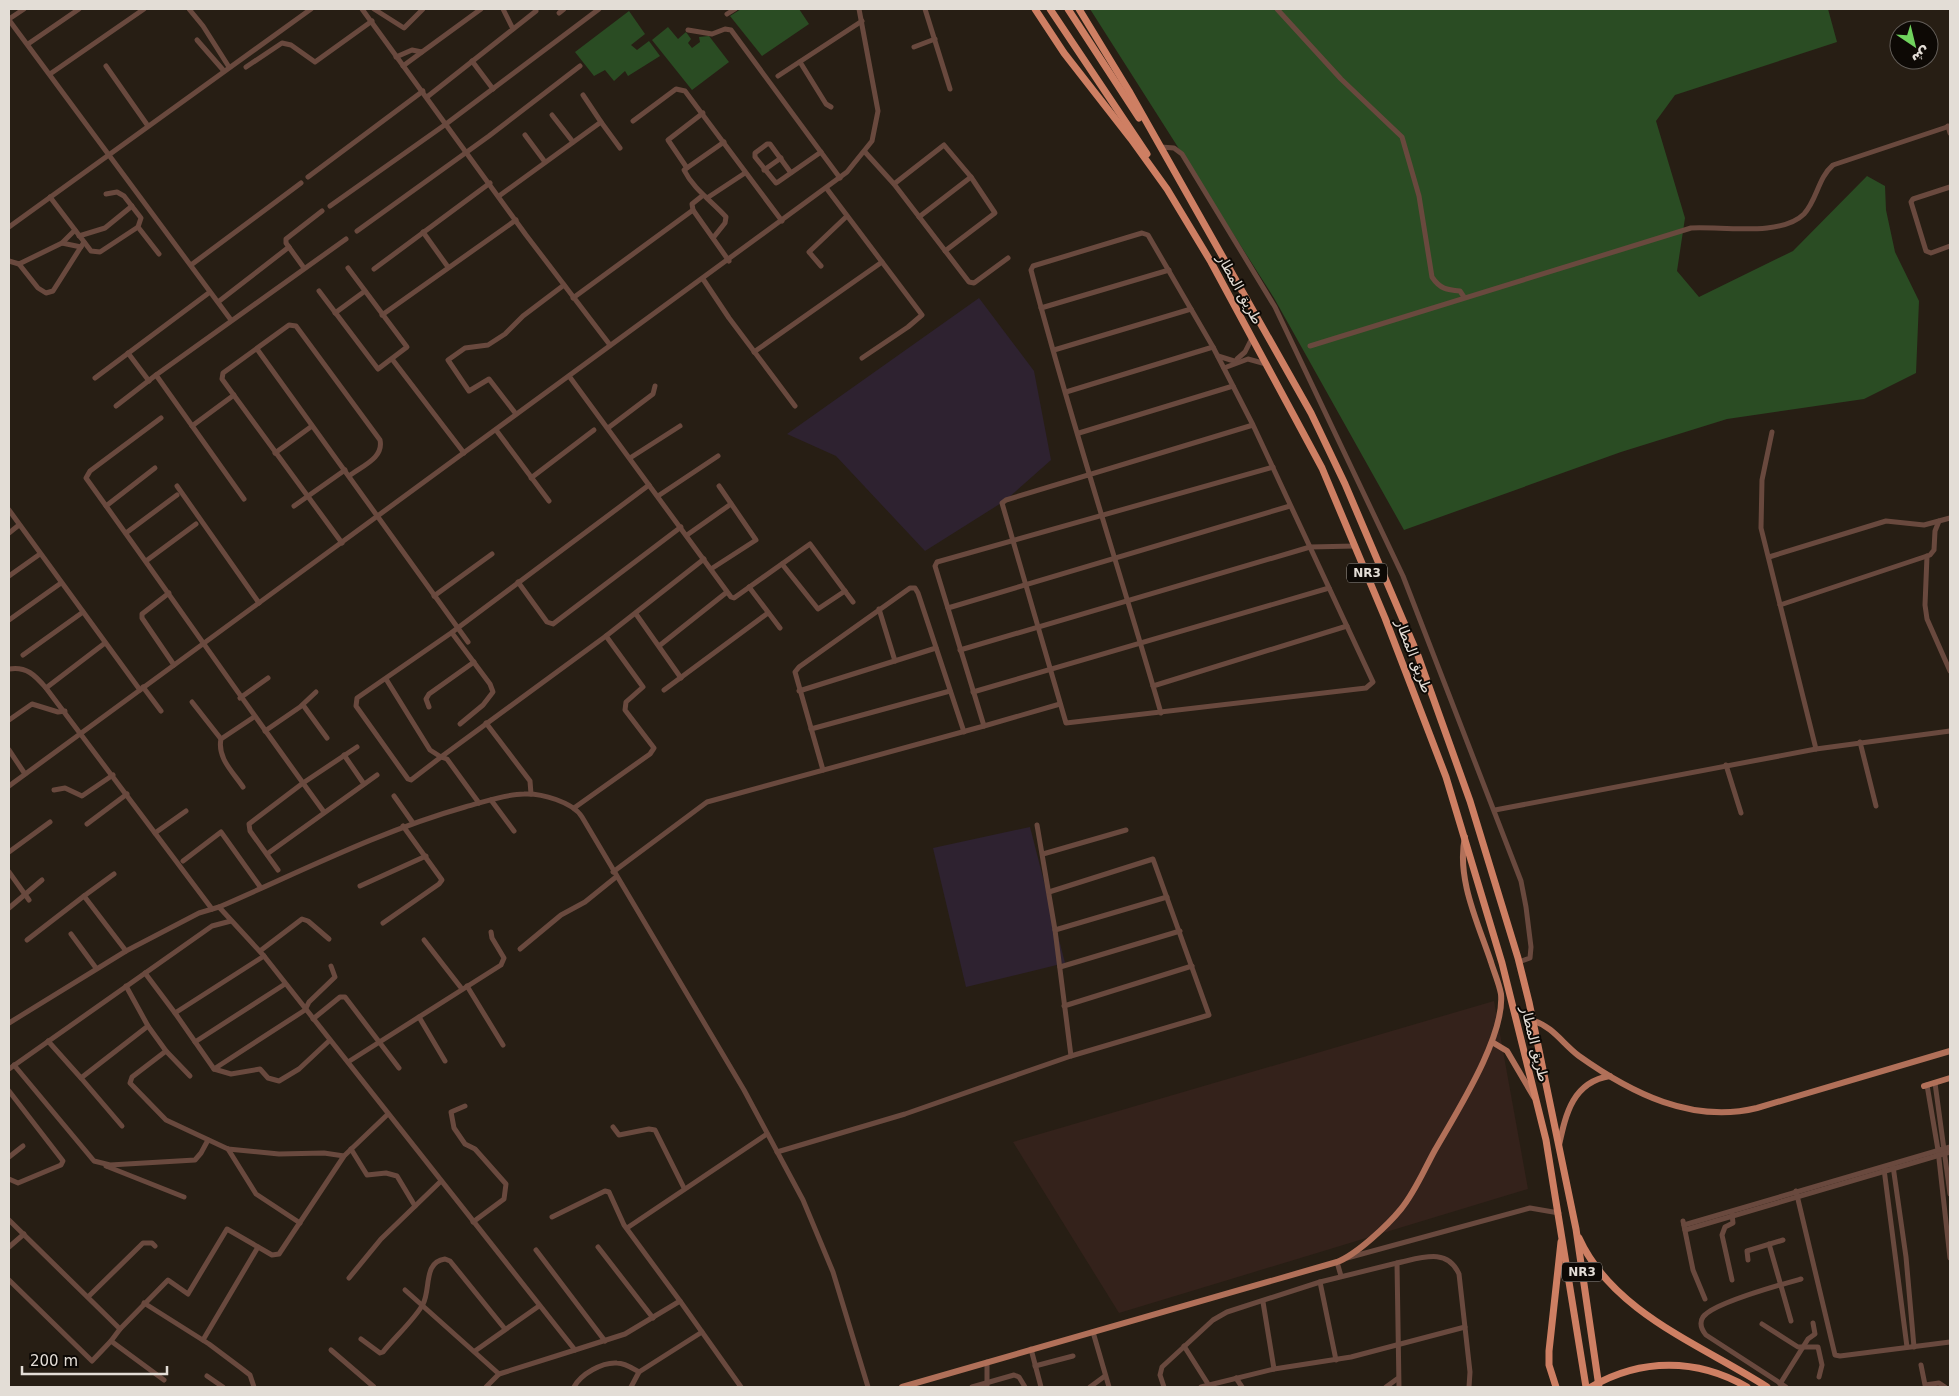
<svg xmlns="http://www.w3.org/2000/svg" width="1959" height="1396" viewBox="0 0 1959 1396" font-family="'DejaVu Sans','Noto Naskh Arabic',sans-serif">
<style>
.commercial{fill:#34221b}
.industrial{fill:#2e2230}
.green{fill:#2a4c23}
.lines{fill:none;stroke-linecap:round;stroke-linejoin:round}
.minor{stroke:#69493e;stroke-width:5}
.major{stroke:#b17059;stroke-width:6}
.highway{stroke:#ce7f63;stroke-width:7}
.highway-bridge{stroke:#ce7f63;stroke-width:7}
.labels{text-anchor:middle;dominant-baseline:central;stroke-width:4;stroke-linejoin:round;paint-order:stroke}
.shield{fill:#0d0905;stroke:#a39d97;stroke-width:1}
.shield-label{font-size:12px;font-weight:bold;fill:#e3ddd6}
.street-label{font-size:14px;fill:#e3ddd6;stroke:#0d0905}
</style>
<rect width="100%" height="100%" fill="#271e14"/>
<!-- commercial -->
<path class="commercial" d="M1494,1001L1528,1189L1119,1313L1013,1142Z"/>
<!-- industrial -->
<g class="industrial">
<path d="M979,298L1034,371L1051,460L1006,500L925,551L836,456L787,434Z"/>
<path d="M1030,827L1065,963L966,987L933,848Z"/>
</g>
<!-- green -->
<g class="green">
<path d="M741,9H799L809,24L762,56L730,16Z"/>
<path d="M1090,9H1828L1837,42L1675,95L1656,121L1685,218L1677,271L1699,297L1793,251L1867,176L1885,186L1886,210L1895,252L1919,301L1916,373L1864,399L1727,419L1621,452L1404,530L1274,298Z"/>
<path d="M629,11L645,34L631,45L637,50L649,41L660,56L628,76L625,71L614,81L605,70L594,76L575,52Z"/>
<path d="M668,27L678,39L686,32L691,39L688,43L692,48L700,42L699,37L709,36L729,62L692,90L652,40Z"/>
</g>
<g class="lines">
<!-- minor -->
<g class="minor">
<path d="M189,9L203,26L229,67"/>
<path d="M362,9L526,235L610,345"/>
<path d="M374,9L404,28L423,9"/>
<path d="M503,9L513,29"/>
<path d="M925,9L950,89"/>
<path d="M1277,9L1341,79L1402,137L1419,196L1432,277C1440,289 1447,290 1460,291L1464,297"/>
<path d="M559,13L564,9"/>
<path d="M727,14L735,9"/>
<path d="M9,19L24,9"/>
<path d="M9,20L231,320"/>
<path d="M688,30L712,34L725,29L731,30L840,178"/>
<path d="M197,40L224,71"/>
<path d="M28,44L79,9"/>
<path d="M914,47L935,39"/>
<path d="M396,57L412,50L422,52L481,9"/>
<path d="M472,61L493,89"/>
<path d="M800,62L826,104L831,107"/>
<path d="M106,66L148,126"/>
<path d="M403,66L422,52"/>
<path d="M246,67L282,43L291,45L315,62L372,21"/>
<path d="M50,74L144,9"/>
<path d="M778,76L862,21"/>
<path d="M583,95L601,122"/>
<path d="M427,97L536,11"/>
<path d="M552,115L573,142"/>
<path d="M633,121L676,89L685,91L782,221"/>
<path d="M1948,126L1950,133"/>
<path d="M525,135L545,162"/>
<path d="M1161,147L1174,148L1182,154L1275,307L1403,576L1521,881L1526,907L1531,947L1530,958L1519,962"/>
<path d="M865,152L894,184L969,282L974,283L1008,258"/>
<path d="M687,168L668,140L703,113"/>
<path d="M764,170L781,158"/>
<path d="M791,173L770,144H767L755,153V157L776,183L778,182L821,152"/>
<path d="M308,177L423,91"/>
<path d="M894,184L944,145L971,177L995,213L945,251"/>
<path d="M1950,187L1913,199L1911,202L1926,251L1931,253L1950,246"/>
<path d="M827,189L922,315L908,327L862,358"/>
<path d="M106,194L117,192L124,196L141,218L138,227L159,254"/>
<path d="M499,196L601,122L620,148"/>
<path d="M50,197L91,251L100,252L138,227"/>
<path d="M707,198L745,173"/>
<path d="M330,206L446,124L599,9"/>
<path d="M693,210L692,204L702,196"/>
<path d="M919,217L971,177"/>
<path d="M9,227L311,9"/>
<path d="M357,231L489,136L580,66"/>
<path d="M423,232L448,267"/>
<path d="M79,236L105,228L132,206"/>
<path d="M713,238L725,223L726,217C712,201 694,190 684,170L724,142"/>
<path d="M62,243L75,230"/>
<path d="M9,261L19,264L62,243L81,247"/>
<path d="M19,264L38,288L46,293L53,291L84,242"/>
<path d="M191,265L301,183"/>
<path d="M821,266L809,252L847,216"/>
<path d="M304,268L286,243V239L322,211"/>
<path d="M374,269L490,183"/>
<path d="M703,279L729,318L795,406"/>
<path d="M319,291L378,369L407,347L348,268"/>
<path d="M573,298L693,210L729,261"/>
<path d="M218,302L289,247"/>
<path d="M1041,308L1169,270"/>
<path d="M335,313L365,291"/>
<path d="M382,315L516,220"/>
<path d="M1310,346L1691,228C1721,226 1781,237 1804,214C1817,200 1818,178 1833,165L1950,126"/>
<path d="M257,349L468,642"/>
<path d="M1054,350L1191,309"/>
<path d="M754,352L882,262"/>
<path d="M128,353L149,381"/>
<path d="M1218,356L1234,361"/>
<path d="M392,359L464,453"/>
<path d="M1237,359L1245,352L1252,338"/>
<path d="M1224,368L1248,359L1266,364"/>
<path d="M569,376L731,597L734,598L810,544L853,602"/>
<path d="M95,378L210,292"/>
<path d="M1066,392L1213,347"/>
<path d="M116,406L156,375"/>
<path d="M516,414L489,379L469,391L448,360L465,348L488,345L505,334L523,316L564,285"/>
<path d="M161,418L90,471L86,478C166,589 243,701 324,812"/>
<path d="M192,426L234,395"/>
<path d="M608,428L653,394L655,386"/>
<path d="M496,430L549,501"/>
<path d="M1772,432L1762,480L1761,528L1816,749"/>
<path d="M1079,433L1233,386"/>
<path d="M275,453L312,426"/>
<path d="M630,458L680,426"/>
<path d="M531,478L594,430"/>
<path d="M177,486L259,603"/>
<path d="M658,496L718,456"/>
<path d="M244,499L156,375L346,239"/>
<path d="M106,506L155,468"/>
<path d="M294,506L345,470"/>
<path d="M9,510L140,690"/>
<path d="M9,533L19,525"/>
<path d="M126,533L177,495"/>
<path d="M687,535L731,504"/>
<path d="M342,543L222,379L223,373L289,325L296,326L380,440C384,458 362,466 349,476"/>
<path d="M1927,556L1925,605L1927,619L1950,671"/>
<path d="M1769,557L1886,521L1924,525L1950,518"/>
<path d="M146,561L196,524"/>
<path d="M782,564L818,609L845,591"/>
<path d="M711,569L756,540L719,486"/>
<path d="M9,576L40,554"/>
<path d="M518,582L547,622L553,624L681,527"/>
<path d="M749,587L780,628"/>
<path d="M169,593L142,614V618L174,665"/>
<path d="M434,596L492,554"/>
<path d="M1780,605L1930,555L1934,550L1935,531L1939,521"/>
<path d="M948,608L1290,506"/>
<path d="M879,609L895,661"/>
<path d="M636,614L681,678"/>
<path d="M9,620L61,583"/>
<path d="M452,633L490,684L493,692L483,705L460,724"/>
<path d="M659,646L727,592"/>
<path d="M960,650L1310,547L1355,546"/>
<path d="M23,655L83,612"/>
<path d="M9,669C26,666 35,675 46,688L212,909"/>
<path d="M386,679L430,750L441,757L606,636"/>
<path d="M1153,686L1347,626"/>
<path d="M143,687L161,711"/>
<path d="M46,688L105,643"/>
<path d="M664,690L768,613"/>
<path d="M799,691L936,648"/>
<path d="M973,692L1329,588"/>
<path d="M240,698L268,678"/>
<path d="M192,702L221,739"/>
<path d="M1060,704L984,726L935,566L937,562L1273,467"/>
<path d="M303,705L327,738"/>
<path d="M429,707L426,699L429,694L474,662"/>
<path d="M1161,713C1118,565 1070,419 1031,270L1033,266L1142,233L1148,235L1213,347L1253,425L1373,682L1366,688L1066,723L1002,503L1006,500L1253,425"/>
<path d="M9,720L32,704L58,712L65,711"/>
<path d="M486,723L530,781L531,794"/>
<path d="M811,729L950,691"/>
<path d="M265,731L300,707L316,692"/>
<path d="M1860,742L1876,806"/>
<path d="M9,750L25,774"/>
<path d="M344,755L364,784"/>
<path d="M1726,765L1741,813"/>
<path d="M823,770L795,672L799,667L910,588H915L918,593L964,732"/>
<path d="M9,786L847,172L872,141L878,111L859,9"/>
<path d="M243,787C233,772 217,758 221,739L254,717"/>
<path d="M54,790L65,788L82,796L113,775"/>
<path d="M394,796L413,823"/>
<path d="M491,800L514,831"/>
<path d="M479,803L447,759L441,757L411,780L408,779L356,706L357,698L451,633L649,485"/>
<path d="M574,808L650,754L654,748L625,710L626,702L643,687L606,636L704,559"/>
<path d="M1495,810L1816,749L1950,731"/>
<path d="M87,824L127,794"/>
<path d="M1037,825L1055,930L1071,1056"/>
<path d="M155,833L186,811"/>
<path d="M9,852L50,822"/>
<path d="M267,854L377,775"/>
<path d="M1043,854L1126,830"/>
<path d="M183,861L221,832L261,888"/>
<path d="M278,870L250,831L249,824L303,783L357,747"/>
<path d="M9,872L29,900"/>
<path d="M613,872L707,802L984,726"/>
<path d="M360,886L426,856"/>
<path d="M84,896L114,874"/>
<path d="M219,907C300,872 380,831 465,807C484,802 505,794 524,794C541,793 573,802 582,817L744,1090L803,1200L833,1272L868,1387"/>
<path d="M9,908L42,880"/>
<path d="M383,923L439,884L442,880L403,826"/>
<path d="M1055,930L1167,897"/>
<path d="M71,934L96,968"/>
<path d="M27,940L84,896L126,951"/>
<path d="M424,940L462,989"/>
<path d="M520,949L561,915L585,902L616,877"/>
<path d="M260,951L302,919L308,921L329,939"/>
<path d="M1060,967L1180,931"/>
<path d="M145,973L175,1013L264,956"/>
<path d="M467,986L503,1045"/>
<path d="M1064,1006L1192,966"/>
<path d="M175,1013L214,1069L305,1010L309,1002L335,977L331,966"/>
<path d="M419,1017L445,1061"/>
<path d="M313,1019L340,997H345L399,1068"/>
<path d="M9,1023L126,951L199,913L219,907L264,956L575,1350L625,1334L680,1301L741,1387"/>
<path d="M148,1026L166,1051L132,1077L130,1083L166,1120L228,1149L279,1154L324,1153L344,1156"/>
<path d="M48,1041L81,1078L148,1026L126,986"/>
<path d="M195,1042L285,984"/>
<path d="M166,1051L190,1076"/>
<path d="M348,1062L501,965L504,958L492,938L491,932"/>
<path d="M14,1065L94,1161L110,1165L195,1160L201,1153L208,1140"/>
<path d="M9,1069L212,926L231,921"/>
<path d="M214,1069L231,1074L260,1069L268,1078L279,1081L299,1069L330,1040"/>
<path d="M81,1078L122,1126"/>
<path d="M1935,1083L1950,1194"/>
<path d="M1927,1085L1938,1150L1950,1258"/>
<path d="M9,1091L63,1161L61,1165L18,1183L9,1179"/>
<path d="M465,1106L451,1112L454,1128L465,1144L475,1149L506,1184L504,1199L473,1222"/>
<path d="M613,1127L619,1135L649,1129L655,1130L684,1188"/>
<path d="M228,1149L256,1194L300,1223"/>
<path d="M351,1149L367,1175L386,1173L397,1176L415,1206"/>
<path d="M777,1152L905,1114L1071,1056L1209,1015L1153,859L1049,892"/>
<path d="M9,1157L23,1146"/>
<path d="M106,1166L184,1197"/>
<path d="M1893,1166L1906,1257L1914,1347"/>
<path d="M1884,1169L1907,1347"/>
<path d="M1796,1191L1835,1355L1840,1356L1950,1342"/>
<path d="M1732,1214L1733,1223L1725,1227L1722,1235L1732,1280"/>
<path d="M552,1217L605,1191L609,1192L624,1225L680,1301"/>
<path d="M9,1220L120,1329L168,1280L188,1294L227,1229L272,1255L279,1254L344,1156L388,1114"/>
<path d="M1683,1221L1693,1270L1705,1299"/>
<path d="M1684,1225L1950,1147"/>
<path d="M627,1228L767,1134"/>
<path d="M1685,1230L1950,1152"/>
<path d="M1769,1244L1791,1321"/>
<path d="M9,1247L24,1234"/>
<path d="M598,1247L653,1318"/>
<path d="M536,1250L605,1341"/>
<path d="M1347,1258L1530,1208L1559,1213"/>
<path d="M1748,1260L1747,1251L1783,1240"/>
<path d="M1337,1262L1341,1276"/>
<path d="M349,1278L381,1239L440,1182"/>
<path d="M9,1280L92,1361L111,1341"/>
<path d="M1320,1282L1336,1360"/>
<path d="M405,1290L499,1374"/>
<path d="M88,1297L143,1243H152L155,1246"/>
<path d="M1263,1302L1274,1369"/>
<path d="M144,1303L209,1344L241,1368L250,1375L254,1387"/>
<path d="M1762,1324L1798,1347H1818L1822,1365L1819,1377"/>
<path d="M120,1329L111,1341L164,1380"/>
<path d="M1093,1332L1109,1387"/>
<path d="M361,1339L380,1353L383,1352C393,1339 416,1318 423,1304C431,1289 423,1262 445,1259L450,1261L505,1329"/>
<path d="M203,1340L258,1247"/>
<path d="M1184,1346L1208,1384"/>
<path d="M1031,1349L1041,1387"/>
<path d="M331,1350L374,1387"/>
<path d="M475,1351L539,1306"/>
<path d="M1921,1365L1925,1385L1939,1383L1945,1387"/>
<path d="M1035,1366L1073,1356"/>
<path d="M207,1376L223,1387"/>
<path d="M1236,1378L1242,1387"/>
<path d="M1780,1384L1808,1339L1815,1334L1813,1323"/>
<path d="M486,1387L499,1374L575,1350"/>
<path d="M574,1387C581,1374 602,1362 617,1363C625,1363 632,1368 639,1372"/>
<path d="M631,1387L639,1372L702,1332"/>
<path d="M972,1387L1014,1375L1019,1377L1025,1387"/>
<path d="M987,1387V1362"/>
<path d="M1090,1387L1105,1376"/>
<path d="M1164,1387L1160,1375L1162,1367L1213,1320L1227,1312L1320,1282L1397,1263"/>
<path d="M1201,1387L1274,1369L1351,1357L1465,1327"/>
<path d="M1386,1387L1397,1379"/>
<path d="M1399,1387L1397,1263C1421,1258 1447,1247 1459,1274L1470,1372L1469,1387"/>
<path d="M1786,1387L1706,1335C1702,1330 1699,1323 1703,1317C1713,1303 1783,1284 1801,1279"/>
</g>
<!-- major -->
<g class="major">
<path d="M1534,1021C1553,1027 1563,1044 1579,1056C1631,1093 1692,1124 1757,1108L1950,1051"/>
<path d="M1492,1042L1507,1051L1534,1097"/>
<path d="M1924,1086L1950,1078"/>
<path d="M1559,1145C1566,1113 1573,1082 1610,1076"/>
<path d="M902,1387L1337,1262C1356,1255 1388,1225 1401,1209C1415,1192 1424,1170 1435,1150C1456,1113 1505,1037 1501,994C1499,983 1494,972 1491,962C1478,923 1456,878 1465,837"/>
</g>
<!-- highway -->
<g class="highway">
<path d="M1035,9L1064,53L1131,139L1167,189L1211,262L1322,468L1385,618L1446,777L1502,963L1546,1140L1586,1387"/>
<path d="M1050,9L1147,154"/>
<path d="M1068,9L1139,118"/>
<path d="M1079,9L1129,91L1311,413L1345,484L1417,653L1470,801L1518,958L1529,1002L1576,1229L1599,1387"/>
<path d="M1579,1238C1613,1313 1702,1345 1767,1387"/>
<path d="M1556,1387L1549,1365V1351L1561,1242"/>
</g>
<!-- highway-bridge -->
<path class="highway-bridge" d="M1591,1387C1641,1358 1697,1358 1747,1387"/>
</g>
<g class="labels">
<!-- shield labels -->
<g class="shield">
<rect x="1347" y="563.5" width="40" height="19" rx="4"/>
<rect x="1562" y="1262.5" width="40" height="19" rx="4"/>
</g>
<g class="shield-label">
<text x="1367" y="573">NR3</text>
<text x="1582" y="1272">NR3</text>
</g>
<!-- street labels -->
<g class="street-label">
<text transform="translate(1240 289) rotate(61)">طريق المطار</text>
<text transform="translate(1414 656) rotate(69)">طريق المطار</text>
<text transform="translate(1535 1044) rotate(76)">طريق المطار</text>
</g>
</g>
<!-- border -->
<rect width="1959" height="1396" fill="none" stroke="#e3ddd6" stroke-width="20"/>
<!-- north arrow -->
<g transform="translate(1914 45) rotate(145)"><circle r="24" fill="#0d0905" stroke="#635e59"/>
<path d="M0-4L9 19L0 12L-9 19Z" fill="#70d35e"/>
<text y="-8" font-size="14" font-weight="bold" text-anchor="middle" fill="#e3ddd6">ش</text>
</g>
<!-- scale -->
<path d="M22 1366v8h145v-8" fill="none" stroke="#e3ddd6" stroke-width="2.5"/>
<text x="30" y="1366" font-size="15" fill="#e3ddd6" stroke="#0d0905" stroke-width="4" paint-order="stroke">200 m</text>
</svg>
